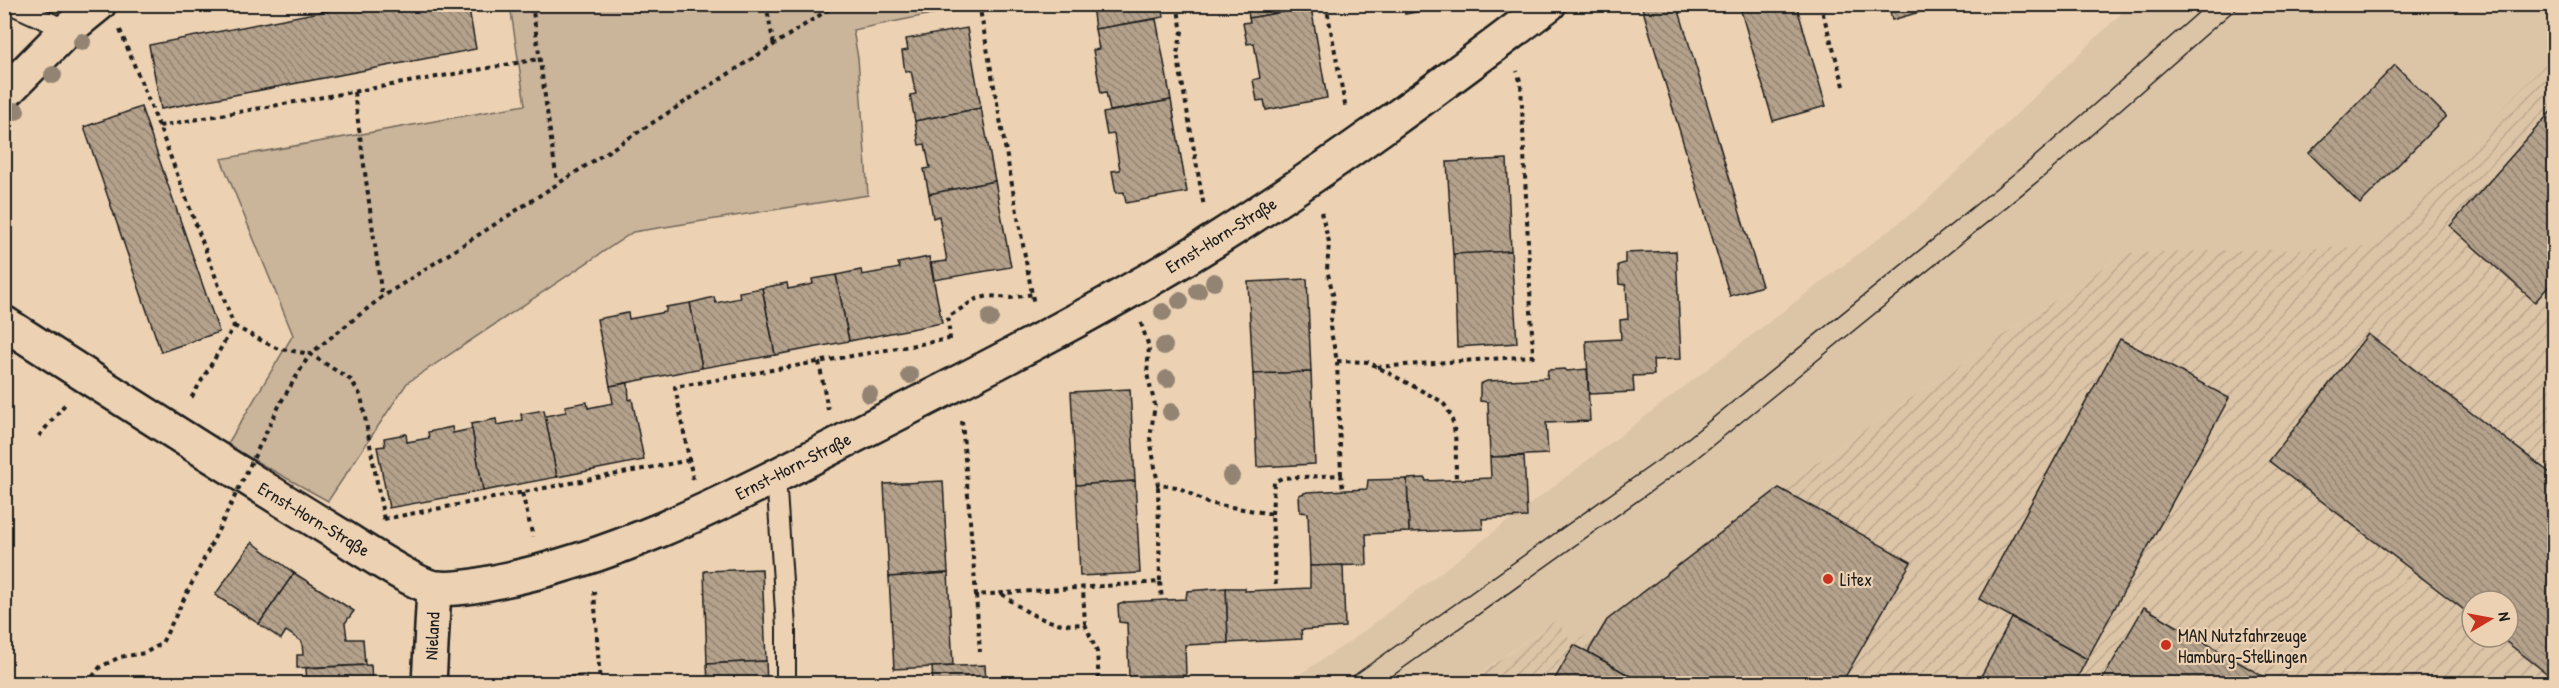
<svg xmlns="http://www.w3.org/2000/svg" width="2559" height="688" viewBox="0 0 2559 688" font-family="'Patrick Hand',sans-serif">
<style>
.built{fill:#dcc4a7}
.industrial{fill:url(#industrial-furrows);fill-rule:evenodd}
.park{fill:#cab49a;stroke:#73685b;stroke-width:1.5}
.building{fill:url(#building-back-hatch);stroke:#1c1c1c;stroke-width:1.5}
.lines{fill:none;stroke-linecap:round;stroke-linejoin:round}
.service-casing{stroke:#1c1c1c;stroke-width:22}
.minor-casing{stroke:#1c1c1c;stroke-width:38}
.path{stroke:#1c1c1c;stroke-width:4;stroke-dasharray:4.5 4.5;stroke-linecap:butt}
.service{stroke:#ecd2b3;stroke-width:18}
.minor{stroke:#ecd2b3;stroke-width:33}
.tram{stroke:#1c1c1c;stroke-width:1.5}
.path-bridge{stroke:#1c1c1c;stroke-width:4;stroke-dasharray:4.5 4.5;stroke-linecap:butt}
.tree{fill:#928372}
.poi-dot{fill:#c8321e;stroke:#ecd2b3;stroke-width:2}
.labels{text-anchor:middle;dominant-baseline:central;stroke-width:4.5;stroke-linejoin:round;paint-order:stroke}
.street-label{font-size:18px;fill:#1c1c1c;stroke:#ecd2b3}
.poi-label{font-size:18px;fill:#1c1c1c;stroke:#ecd2b3;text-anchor:start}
</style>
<defs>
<pattern id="industrial-furrows" width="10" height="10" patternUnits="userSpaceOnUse" patternTransform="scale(1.5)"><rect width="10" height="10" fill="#dcc4a7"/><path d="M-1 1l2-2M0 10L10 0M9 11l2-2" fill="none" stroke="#bca88f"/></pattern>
<pattern id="building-back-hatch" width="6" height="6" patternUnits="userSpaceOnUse" patternTransform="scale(1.5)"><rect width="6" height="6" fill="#b5a28c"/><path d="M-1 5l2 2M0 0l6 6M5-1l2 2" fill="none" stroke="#928372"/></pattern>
</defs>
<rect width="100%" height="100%" fill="#ecd2b3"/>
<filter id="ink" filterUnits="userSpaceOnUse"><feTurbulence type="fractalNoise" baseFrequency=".0167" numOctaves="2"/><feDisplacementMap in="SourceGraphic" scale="12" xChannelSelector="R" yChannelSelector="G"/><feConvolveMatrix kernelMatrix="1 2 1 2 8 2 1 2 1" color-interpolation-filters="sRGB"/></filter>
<g filter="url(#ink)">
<!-- built -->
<path class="built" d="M2130,5H2554V55L2369,248L2125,253L1779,488L1574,645L1556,620L1466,683L1285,684L1352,640L1921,206Z"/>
<!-- industrial -->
<path class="industrial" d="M2554,55V683L1466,684L1556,620L1574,644L1779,488L2125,253L2369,247ZM2472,601H2508V637H2472Z"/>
<!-- park -->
<path class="park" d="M510,5H976L853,30L858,58L868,195L633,232L407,383L328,501L227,445L293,335L221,159L525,105Z"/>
<!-- building -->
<g class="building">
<path d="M361,4H468L476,49L161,109L149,45Z"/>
<path d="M1162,4L1164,17L1095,29L1092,6Z"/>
<path d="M1247,4H1310L1311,7L1249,18Z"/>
<path d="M1396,4H1458L1405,14L1404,5Z"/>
<path d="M1641,4H1677L1762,286L1730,296Z"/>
<path d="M1739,4H1796L1826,106L1773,121Z"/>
<path d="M1888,4H1944V5L1892,20Z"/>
<path d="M1311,7L1327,98L1266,110L1264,100L1257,101L1253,80L1260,78L1254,43L1247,44L1243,23L1250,22L1249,18Z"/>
<path d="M1156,19L1171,100L1110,111L1106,92L1101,93L1093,50L1099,49L1095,29Z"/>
<path d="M967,28L981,108L915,121L910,95L916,94L911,71L905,72L902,51L908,50L906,39Z"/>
<path d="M2395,65L2446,116L2360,204L2309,153Z"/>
<path d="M1171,100L1187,192L1126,203L1124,192L1116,193L1112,171L1120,170L1114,134L1107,135L1103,113Z"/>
<path d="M141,107L219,332L161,352L84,127Z"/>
<path d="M981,108L995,181L929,194L924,169L930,168L925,144L919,145L915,121Z"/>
<path d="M2554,108V280L2535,302L2450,226Z"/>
<path d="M1507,159L1511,251L1453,255L1447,162Z"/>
<path d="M995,181L1011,267L934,280L931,263L947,261L939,216L933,218L929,194Z"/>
<path d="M1511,251L1517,343L1457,347L1454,254Z"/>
<path d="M1676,251L1681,359L1653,360L1654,375L1633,376L1634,392L1589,394L1586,341L1621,339L1620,320L1628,319L1626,285L1619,284L1618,265L1625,263V253Z"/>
<path d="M929,257L942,323L849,341L836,275L861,270L862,275L900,268L898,263Z"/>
<path d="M836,275L849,341L775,355L762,288L787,283L788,289L813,284L812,279Z"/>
<path d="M1307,279L1311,372L1253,374L1248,282Z"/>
<path d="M762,288L775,355L702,368L690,303L714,297L716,303L740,298L739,292Z"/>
<path d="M690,303L702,368L610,386L597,319L628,313L629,319L666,312V307Z"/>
<path d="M2368,334L2554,476V679L2500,637H2508V601H2472V616L2269,461Z"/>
<path d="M2120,339L2229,398L2087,659L1979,599Z"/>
<path d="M1565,369L1567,371L1587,369L1590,421L1546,423L1548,454L1490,457L1488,402L1480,401V384L1487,381L1547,378L1548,370Z"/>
<path d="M1311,372L1315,464L1257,467L1253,374Z"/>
<path d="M628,383L629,400L632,399L644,460L557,477L545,416L566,412L565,406L587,402L588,408L613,403L610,386Z"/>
<path d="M1130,389L1135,481L1076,485L1071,392Z"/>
<path d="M544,410L557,477L483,491L471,424L496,419L497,425L522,420L521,414Z"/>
<path d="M452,427L453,433L472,429L483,491L389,508L377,447L385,446L384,438L406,434L407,442L429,438L428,432Z"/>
<path d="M1524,456L1527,517L1482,519L1483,529L1409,532L1407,479L1425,478L1426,481L1491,478L1490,457Z"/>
<path d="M1407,479L1409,532L1366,534L1367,565L1310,566L1308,513L1300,512L1299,495L1307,492L1367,489L1368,480Z"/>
<path d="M943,481L948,573L889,577L884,484Z"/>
<path d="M1135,481L1140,573L1080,576L1076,485Z"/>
<path d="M1779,488L1911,562L1841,684H1644L1588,652L1607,620Z"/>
<path d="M252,542L294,573L259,624L215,595Z"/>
<path d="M1343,565L1345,627L1301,630L1302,639L1228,643L1226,588H1245V591L1310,588V566Z"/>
<path d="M762,569L766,661L707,664L704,571Z"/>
<path d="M294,573L354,611L345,623L347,639H363L365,665L297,668V655H303L302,642L286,631L281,639L259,624Z"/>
<path d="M948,573L953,666L894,669L889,577Z"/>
<path d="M1226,588L1228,643L1185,645L1186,675L1129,677L1127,623L1119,622L1118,605L1126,602L1186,599L1187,591Z"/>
<path d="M2144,607L2276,684H2100Z"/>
<path d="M2012,618L2087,659L2074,684H1977Z"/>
<path d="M1574,645L1588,652L1644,684H1552Z"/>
<path d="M766,661L767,684H708L707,664Z"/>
<path d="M371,665L372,684H307L306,668Z"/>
<path d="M985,665L986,684H933L932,667Z"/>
<path d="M586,675V684H528V678Z"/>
<path d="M1162,675V684H1129V677Z"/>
</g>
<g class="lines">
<defs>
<g id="service">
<path d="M10,4L67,30"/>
<path d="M776,476L786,627V684"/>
</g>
<g id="minor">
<path d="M4,94L67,30L99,4"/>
<path d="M4,323C114,394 225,465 336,533C356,545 418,587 437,588C457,590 480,585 499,581C610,559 714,508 813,457C948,387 1085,321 1214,241C1330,168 1440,87 1549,4"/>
<path d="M429,684L434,589"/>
</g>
</defs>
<!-- service casing -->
<use href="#service" class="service-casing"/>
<!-- minor casing -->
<use href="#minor" class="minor-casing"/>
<!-- path -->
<g class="path">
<path d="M532,4L557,182"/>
<path d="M766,4L774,46"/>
<path d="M979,4L1034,305"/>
<path d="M1177,4L1182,32L1177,53L1204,207"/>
<path d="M1326,4L1346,110"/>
<path d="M1820,4L1845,89"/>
<path d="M120,30L159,126L234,326L190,400"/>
<path d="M354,92L382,297"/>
<path d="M159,126L539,59"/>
<path d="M1321,212L1329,242L1327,270L1334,298L1330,327L1337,361L1341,475"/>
<path d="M1141,323L1149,347L1147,374L1155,405L1150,438L1158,485L1178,487L1207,503L1272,514L1276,590"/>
<path d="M234,326L276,348L310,354L351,380L361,396L384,520"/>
<path d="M950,340L948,317L976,299L989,296L1011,298L1033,294"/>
<path d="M1337,361L1368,362L1441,401C1460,419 1455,454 1456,479"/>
<path d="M819,362L828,410"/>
<path d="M1377,367L1533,356L1521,84L1517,71"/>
<path d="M281,402L310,354L382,297L837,4"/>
<path d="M962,421L976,595L1160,582L1158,485"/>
<path d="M39,436L66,403"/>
<path d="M693,479L675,387L949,339"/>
<path d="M522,493L533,537"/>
<path d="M1272,514L1274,482L1282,478L1341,475L1343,490"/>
<path d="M384,519L690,460"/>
<path d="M1160,582L1162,600"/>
<path d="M594,591L600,684"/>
<path d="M1002,594C1029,615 1049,627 1085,624L1083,589"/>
<path d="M976,595L980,652"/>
<path d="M1085,624L1097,652L1099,684"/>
<path d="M4,674L19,684"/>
<path d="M87,684L100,667L120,657L145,653L162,643L210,547"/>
</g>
<!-- service -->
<use href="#service" class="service"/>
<!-- minor -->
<use href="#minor" class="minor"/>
<!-- tram -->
<g class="tram">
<path d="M1342,684L1677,447L2032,159L2208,4"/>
<path d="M1381,684L1692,462L2048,173L2241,4"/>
</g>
<!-- path-bridge -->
<path class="path-bridge" d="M210,547L281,402"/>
</g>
<!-- trees -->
<g class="tree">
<circle cx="82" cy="42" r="9"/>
<circle cx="53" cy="75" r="9"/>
<circle cx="16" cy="111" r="9"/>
<circle cx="1214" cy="282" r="9"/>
<circle cx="1198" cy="291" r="9"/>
<circle cx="1180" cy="301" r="9"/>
<circle cx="1163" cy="312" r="9"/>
<circle cx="990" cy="318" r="9"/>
<circle cx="1164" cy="346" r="9"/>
<circle cx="910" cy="375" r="9"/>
<circle cx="1167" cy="379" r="9"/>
<circle cx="869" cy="394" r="9"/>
<circle cx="1171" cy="412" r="9"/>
<circle cx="1231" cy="476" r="9"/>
</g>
</g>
<!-- markers -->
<g class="poi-dot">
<circle cx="1828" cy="579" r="6"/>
<circle cx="2166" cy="645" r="6"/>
</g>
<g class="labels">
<!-- street labels -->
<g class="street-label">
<text transform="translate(1221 235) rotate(-32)">Ernst-Horn-Straße</text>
<text transform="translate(793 466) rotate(-27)">Ernst-Horn-Straße</text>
<text transform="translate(314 519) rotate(31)">Ernst-Horn-Straße</text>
<text transform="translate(432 636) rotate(-87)">Nieland</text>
</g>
<!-- poi labels -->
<g class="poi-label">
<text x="1840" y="579">Litex</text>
<text x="2178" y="635">MAN Nutzfahrzeuge<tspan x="2178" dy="21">Hamburg-Stellingen</tspan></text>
</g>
</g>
<!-- margin -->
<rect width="2559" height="688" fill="none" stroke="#ecd2b3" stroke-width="24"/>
<rect x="12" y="12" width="2535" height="664" fill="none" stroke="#1c1c1c" stroke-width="2" filter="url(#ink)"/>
<!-- north arrow -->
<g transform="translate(2490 619) rotate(80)"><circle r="28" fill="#ecd2b3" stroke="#998977" stroke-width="1.5"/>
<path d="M0-4.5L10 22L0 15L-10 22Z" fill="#c8321e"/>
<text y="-9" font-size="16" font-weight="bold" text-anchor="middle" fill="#1c1c1c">N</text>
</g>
</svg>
